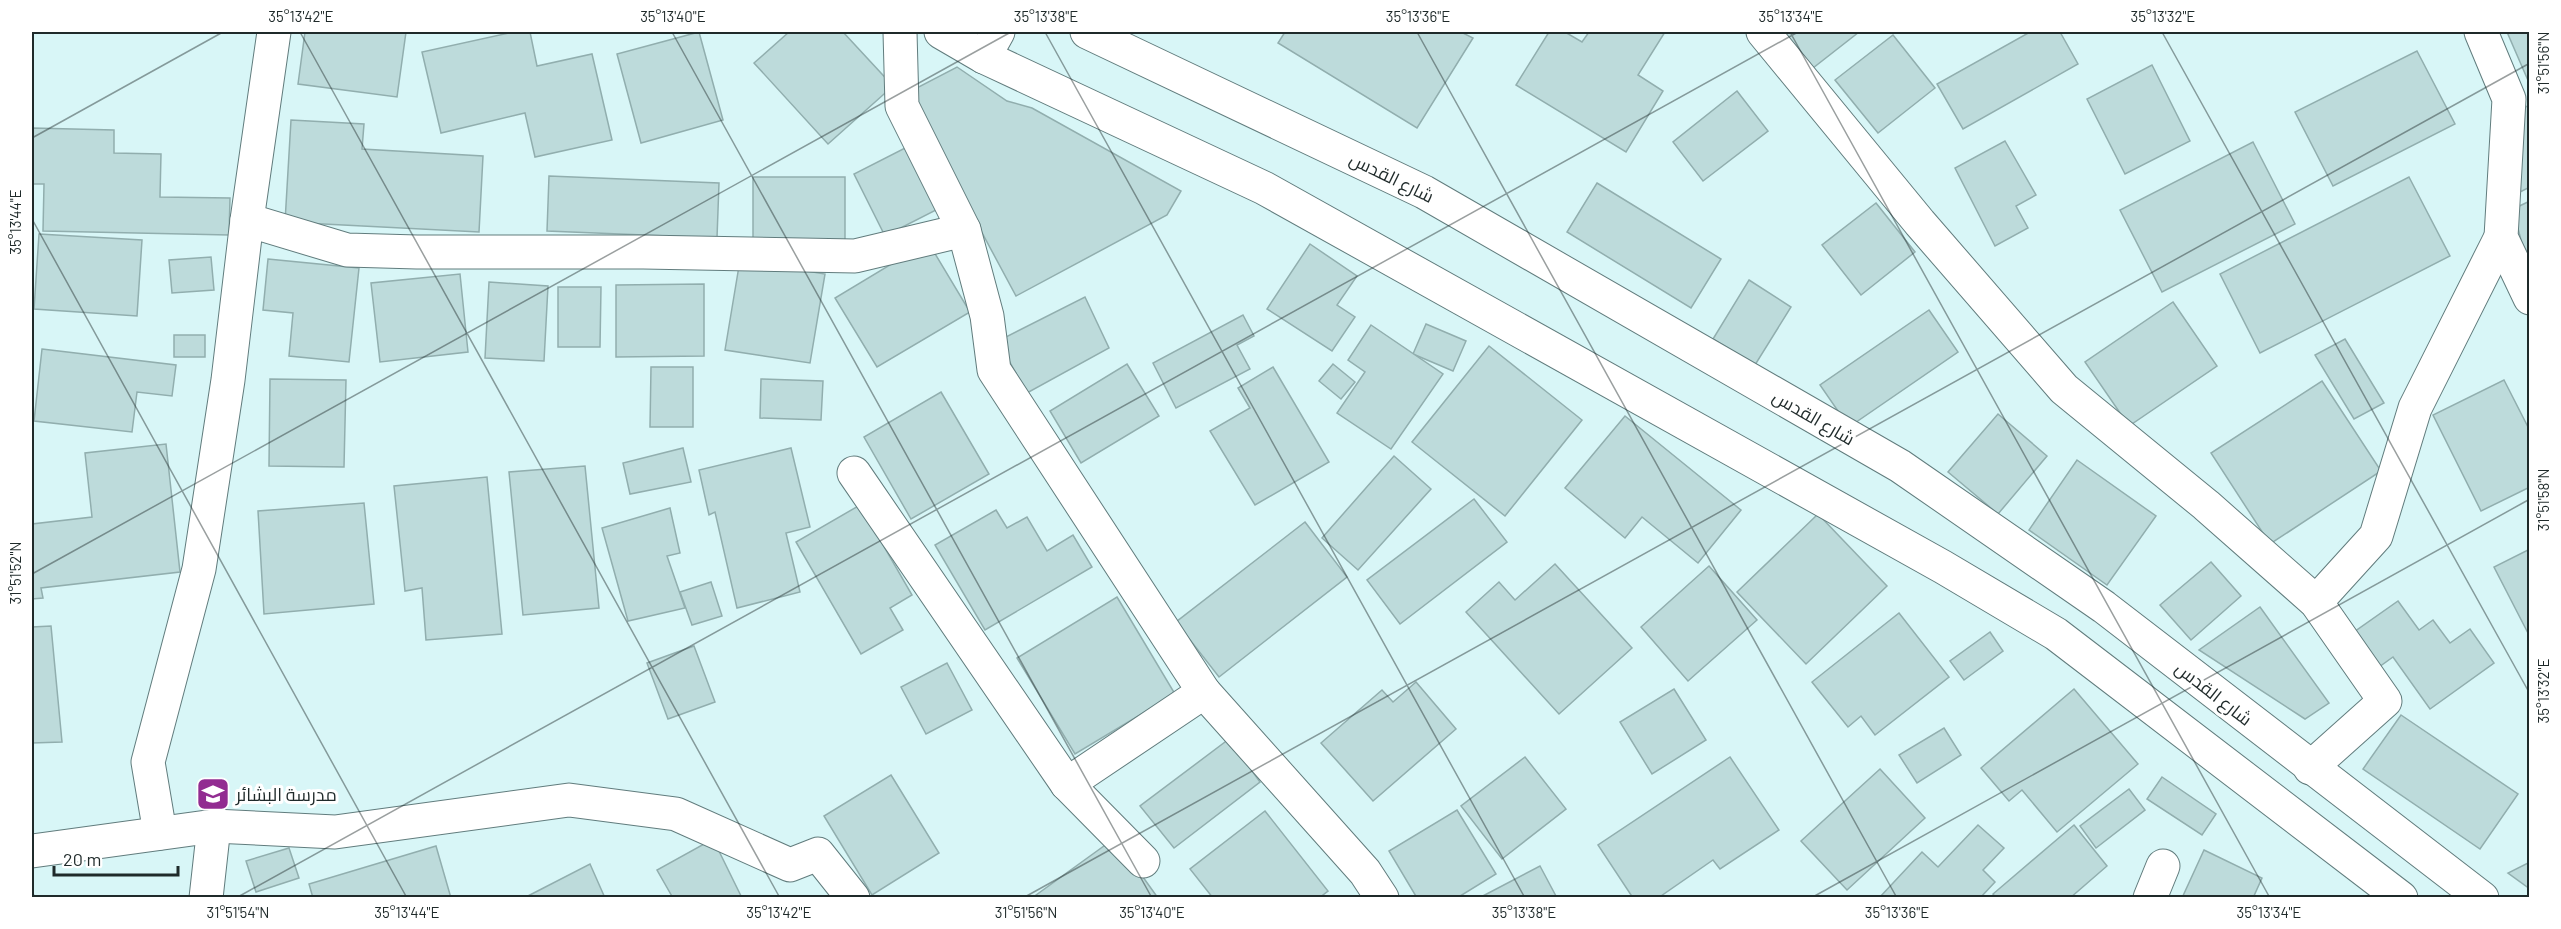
<svg xmlns="http://www.w3.org/2000/svg" width="2561" height="929" viewBox="0 0 2561 929" font-family="Barlow,Cairo,sans-serif">
<style>
.building{fill:#bddbdb;stroke:#91aeae;stroke-width:1.5}
.lines{fill:none;stroke-linecap:round;stroke-linejoin:round}
.minor-casing{stroke:#617c7d;stroke-width:35}
.major-casing{stroke:#617c7d;stroke-width:35}
.minor{stroke:#fff;stroke-width:33}
.major{stroke:#fff;stroke-width:33}
.ticks{fill:none;stroke:#1f2a2a;stroke-width:1.5;stroke-opacity:0.45}
.labels{text-anchor:middle;dominant-baseline:central;stroke-width:6;stroke-linejoin:round;paint-order:stroke}
.street-label{font-size:18px;fill:#1f2a2a;stroke:#fff}
.poi-label{font-size:18px;fill:#1f2a2a;stroke:#fff;text-anchor:start}
.neatline{fill:none;stroke:#1f2a2a;stroke-width:2}
.ticks-label{font-size:15px;text-anchor:middle;fill:#1f2a2a}
</style>
<rect width="100%" height="100%" fill="#d8f6f7"/>
<!-- building -->
<g class="building">
<path d="M305,32H406L397,97L298,84Z"/>
<path d="M513,32H530L537,66L592,54L612,140L535,157L525,113L441,133L422,52Z"/>
<path d="M699,32L723,120L641,143L617,54Z"/>
<path d="M789,32H843L893,86L828,144L754,63Z"/>
<path d="M1285,32H1461L1473,38L1417,128L1278,43Z"/>
<path d="M1549,32H1565L1582,42L1589,32H1665L1638,75L1663,91L1626,152L1516,85Z"/>
<path d="M1784,32H1859L1813,68Z"/>
<path d="M2030,32H2060L2078,64L1963,129L1937,84Z"/>
<path d="M2507,32H2530V85Z"/>
<path d="M1893,35L1935,88L1878,133L1835,80Z"/>
<path d="M2417,51L2455,124L2333,186L2295,112Z"/>
<path d="M2152,65L2190,141L2125,174L2087,99Z"/>
<path d="M957,67L1007,101L1032,108L1181,191L1167,215L1016,296L907,93Z"/>
<path d="M1737,91L1768,131L1703,181L1673,142Z"/>
<path d="M2530,106V187L2516,194L2518,108Z"/>
<path d="M291,120L364,124L362,149L483,156L479,232L285,222Z"/>
<path d="M32,128L114,130V153L161,154L160,197L230,198L229,235L43,231L44,184H32Z"/>
<path d="M2005,141L2036,195L2016,206L2028,228L1995,246L1955,168Z"/>
<path d="M2253,142L2295,224L2162,292L2120,210Z"/>
<path d="M909,146L940,208L885,236L854,174Z"/>
<path d="M549,176L719,183L717,238L547,231Z"/>
<rect x="753" y="177" width="92" height="65"/>
<path d="M2409,177L2450,256L2260,353L2220,274Z"/>
<path d="M1597,183L1721,259L1691,308L1567,232Z"/>
<path d="M2530,201V275L2513,209Z"/>
<path d="M1876,203L1915,252L1861,295L1822,245Z"/>
<path d="M39,234L142,240L137,316L34,309Z"/>
<path d="M928,242L970,312L877,367L835,298Z"/>
<path d="M1310,244L1357,276L1337,305L1355,317L1332,351L1267,309Z"/>
<path d="M211,257L214,290L172,293L169,260Z"/>
<path d="M268,259L359,268L349,362L289,356L293,313L263,310Z"/>
<path d="M740,260L825,274L810,363L725,350Z"/>
<path d="M460,274L468,352L380,362L371,283Z"/>
<path d="M1749,280L1791,307L1755,365L1713,339Z"/>
<path d="M489,282L548,286L544,361L485,358Z"/>
<path d="M704,284V356L616,357V285Z"/>
<path d="M558,287H601L600,347H558Z"/>
<path d="M1085,297L1109,348L1027,393L998,341Z"/>
<path d="M2173,302L2217,366L2129,426L2085,362Z"/>
<path d="M1929,310L1958,352L1849,427L1820,385Z"/>
<path d="M1243,315L1254,336L1237,345L1250,369L1176,408L1153,363Z"/>
<path d="M1426,324L1466,341L1453,371L1413,354Z"/>
<path d="M1371,325L1443,374L1391,449L1337,413L1365,372L1348,360Z"/>
<rect x="174" y="335" width="31" height="22"/>
<path d="M2345,339L2384,403L2354,419L2315,355Z"/>
<path d="M1489,346L1582,420L1505,516L1412,442Z"/>
<path d="M42,349L176,365L172,396L137,392L132,432L34,421Z"/>
<path d="M1127,364L1159,416L1081,463L1050,411Z"/>
<path d="M1333,364L1355,382L1341,399L1319,381Z"/>
<path d="M651,367H693V427H650Z"/>
<path d="M1273,367L1329,462L1255,505L1210,431L1250,408L1238,388Z"/>
<path d="M270,379L346,380L344,467L269,466Z"/>
<path d="M761,379L823,381L821,420L760,418Z"/>
<path d="M2504,380L2530,431V487L2481,511L2433,415Z"/>
<path d="M2322,381L2381,471L2270,544L2211,453Z"/>
<path d="M941,392L989,474L911,519L864,437Z"/>
<path d="M1998,414L2047,456L1998,514L1948,472Z"/>
<path d="M1625,416L1741,510L1698,563L1642,517L1625,538L1565,488Z"/>
<path d="M166,444L180,572L41,588L43,598L32,599V524L92,517L85,453Z"/>
<path d="M683,448L691,482L630,494L623,463Z"/>
<path d="M791,448L810,527L786,533L800,592L737,608L715,512L709,515L699,470Z"/>
<path d="M1394,456L1431,489L1358,570L1322,538Z"/>
<path d="M2077,460L2156,516L2107,585L2029,530Z"/>
<path d="M585,466L599,608L523,615L509,472Z"/>
<path d="M487,477L502,634L426,640L422,588L405,591L394,486Z"/>
<path d="M1474,499L1507,542L1400,624L1367,580Z"/>
<path d="M364,503L374,604L264,614L258,511Z"/>
<path d="M860,505L912,595L890,608L903,630L861,654L796,542Z"/>
<path d="M670,508L680,553L667,556L685,608L628,621L602,528Z"/>
<path d="M996,510L1007,528L1027,517L1047,551L1073,535L1092,567L985,630L935,545Z"/>
<path d="M1818,514L1887,586L1806,664L1737,592Z"/>
<path d="M1305,522L1347,577L1219,677L1176,622Z"/>
<path d="M2530,549V637L2494,567Z"/>
<path d="M2211,562L2241,596L2191,640L2160,605Z"/>
<path d="M1555,564L1632,648L1559,714L1466,612L1499,582L1515,600Z"/>
<path d="M1709,566L1757,620L1688,681L1641,627Z"/>
<path d="M711,582L722,616L692,625L680,592Z"/>
<path d="M1117,597L1175,694L1075,754L1017,658Z"/>
<path d="M2398,601L2419,630L2433,620L2450,643L2470,629L2494,663L2430,709L2393,657L2379,667L2354,632Z"/>
<path d="M2260,607L2329,703L2305,719L2199,650Z"/>
<path d="M1899,613L1949,677L1875,735L1861,716L1848,727L1812,682Z"/>
<path d="M51,626L62,742L32,743V627Z"/>
<path d="M1990,632L2003,651L1964,680L1950,661Z"/>
<path d="M694,646L715,702L668,719L647,663Z"/>
<path d="M947,663L972,710L926,734L901,687Z"/>
<path d="M1416,682L1456,729L1373,801L1321,743L1382,690L1393,702Z"/>
<path d="M1674,689L1706,740L1652,774L1620,722Z"/>
<path d="M2074,689L2138,764L2057,832L2022,790L2009,801L1981,768Z"/>
<path d="M2401,715L2518,794L2480,849L2363,769Z"/>
<path d="M1944,728L1961,755L1917,783L1899,755Z"/>
<path d="M1229,739L1260,782L1174,848L1140,806Z"/>
<path d="M1525,757L1566,809L1502,859L1461,806Z"/>
<path d="M1730,757L1779,830L1720,869L1713,860L1658,898H1633L1598,845Z"/>
<path d="M1880,769L1925,818L1847,890L1801,841Z"/>
<path d="M891,775L939,853L872,895L824,816Z"/>
<path d="M2162,777L2216,814L2202,835L2147,799Z"/>
<path d="M2129,789L2145,810L2096,848L2080,826Z"/>
<path d="M1457,810L1496,874L1457,898H1417L1389,851Z"/>
<path d="M1265,811L1328,891L1319,898H1213L1190,869Z"/>
<path d="M1978,825L2004,848L1983,870L1995,882L1980,898H1879L1922,852L1938,867Z"/>
<path d="M2074,825L2107,866L2070,898H1996L1993,894Z"/>
<path d="M1115,838L1158,898H1032Z"/>
<path d="M713,839L742,898H673L657,870Z"/>
<path d="M436,846L451,898H313L309,884Z"/>
<path d="M289,848L299,878L256,892L246,861Z"/>
<path d="M2204,850L2262,878L2253,898H2182Z"/>
<path d="M2530,862V889L2508,873Z"/>
<path d="M590,864L605,898H524Z"/>
<path d="M1540,866L1557,898H1479Z"/>
</g>
<g class="lines">
<defs>
<g id="minor">
<path d="M900,32L902,106L964,230L987,316L994,370L1204,692L1365,872L1382,898"/>
<path d="M1763,32L1920,223L2064,389L2206,505L2316,602L2385,701L2310,768"/>
<path d="M2481,32L2509,99L2501,237L2530,298"/>
<path d="M984,57L998,32"/>
<path d="M247,220L347,250L417,252H643L855,256L964,230"/>
<path d="M854,473L1067,784L1143,861"/>
<path d="M2316,602L2376,536L2415,408L2501,237"/>
<path d="M1067,784L1204,692"/>
<path d="M160,833L148,762L199,569L228,380L247,220L274,32"/>
<path d="M32,851L214,826L335,832L569,800L676,814L790,865L818,854L853,898"/>
<path d="M206,898L214,826"/>
<path d="M2150,898L2163,866"/>
</g>
<g id="major">
<path d="M941,32L984,57L1264,188L1943,567L2056,634L2401,898"/>
<path d="M1087,32L1424,192L1900,466L2104,607L2482,898"/>
</g>
</defs>
<!-- minor casing -->
<use href="#minor" class="minor-casing"/>
<!-- major casing -->
<use href="#major" class="major-casing"/>
<!-- minor -->
<use href="#minor" class="minor"/>
<!-- major -->
<use href="#major" class="major"/>
</g>
<!-- ticks -->
<path class="ticks" d="M300,32L780,898M672,32L1152,898M1045,32L1525,898M1417,32L1897,898M1790,32L2270,898M2162,32L2530,694M32,138L223,32M32,219L407,898M32,574L1011,32M32,891L35,898M236,898L1798,32M1023,898L2530,63M1811,898L2530,499"/>
<!-- icons -->
<defs>
<symbol id="school-square" viewBox="-11 -11 22 22"><rect x="-9" y="-9" width="18" height="18" rx="4" fill="#922c91" stroke="#fff"/><path d="M0-5L7-2L0 1L-7-2ZM-4 1L0 2.5L4 1V4Q0 6-4 4Z" fill="#fff"/></symbol>
</defs>
<g fill-rule="evenodd">
<use href="#school-square" x="194" y="775" width="38" height="38"/>
</g>
<g class="labels">
<!-- street labels -->
<g class="street-label">
<text transform="translate(1392 177) rotate(26)">شارع القدس</text>
<text transform="translate(1814 417) rotate(30)">شارع القدس</text>
<text transform="translate(2214 693) rotate(38)">شارع القدس</text>
</g>
<!-- poi labels -->
<g class="poi-label">
<text x="236" y="794">مدرسة البشائر</text>
</g>
</g>
<!-- border -->
<rect width="2561" height="929" fill="none" stroke="#ffffff" stroke-width="66"/>
<!-- scale -->
<path d="M54 866v9h124v-9" fill="none" stroke="#1f2a2a" stroke-width="3"/>
<text x="63" y="866" font-size="18" fill="#1f2a2a" stroke="#ffffff" stroke-width="4.5" paint-order="stroke">20 m</text>
<rect x="33" y="33" width="2495" height="863" class="neatline"/>
<g class="ticks-label">
<text x="301" y="22">35°13'42"E</text>
<text x="673" y="22">35°13'40"E</text>
<text x="1046" y="22">35°13'38"E</text>
<text x="1418" y="22">35°13'36"E</text>
<text x="1791" y="22">35°13'34"E</text>
<text x="2163" y="22">35°13'32"E</text>
<text transform="translate(2544 63) rotate(-90)" y="5">31°51'56"N</text>
<text transform="translate(16 222) rotate(-90)" y="5">35°13'44"E</text>
<text transform="translate(2544 500) rotate(-90)" y="5">31°51'58"N</text>
<text transform="translate(16 573) rotate(-90)" y="5">31°51'52"N</text>
<text transform="translate(2544 691) rotate(-90)" y="5">35°13'32"E</text>
<text x="238" y="918">31°51'54"N</text>
<text x="407" y="918">35°13'44"E</text>
<text x="779" y="918">35°13'42"E</text>
<text x="1026" y="918">31°51'56"N</text>
<text x="1152" y="918">35°13'40"E</text>
<text x="1524" y="918">35°13'38"E</text>
<text x="1897" y="918">35°13'36"E</text>
<text x="2269" y="918">35°13'34"E</text>
</g>
</svg>
